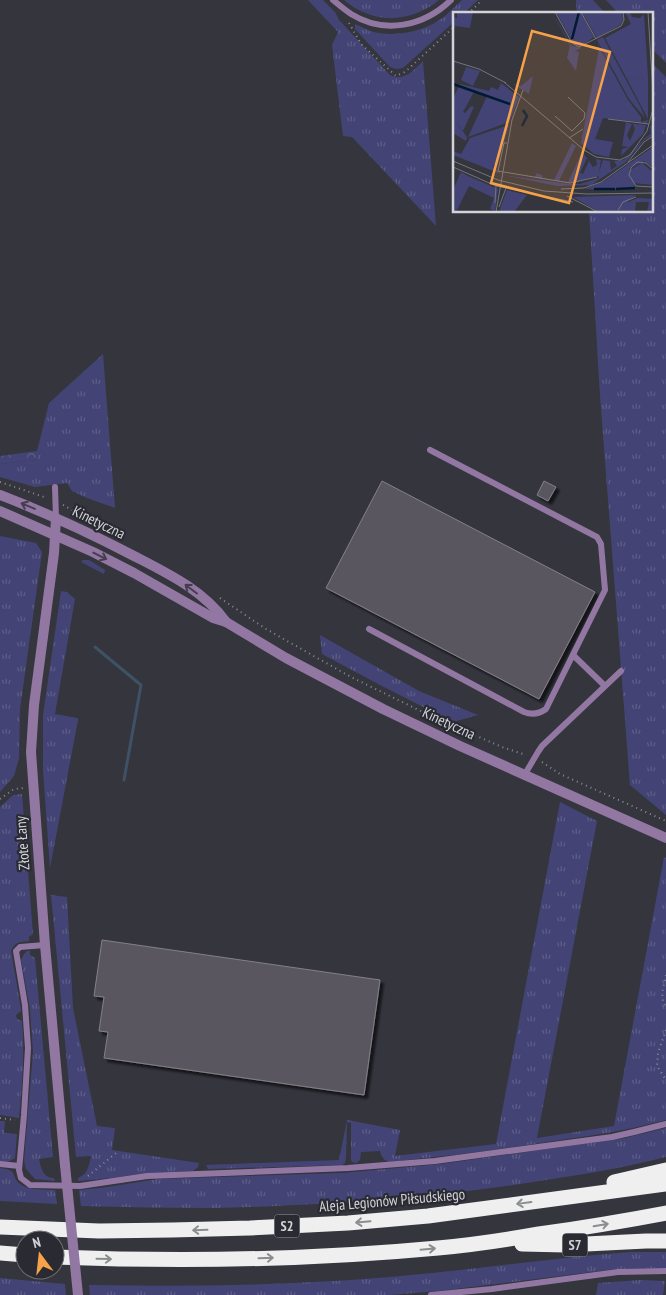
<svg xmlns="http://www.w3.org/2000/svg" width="666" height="1295" viewBox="0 0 666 1295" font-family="'PT Sans Narrow',sans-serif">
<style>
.grass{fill:url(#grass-tufts)}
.forest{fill:url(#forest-crowns)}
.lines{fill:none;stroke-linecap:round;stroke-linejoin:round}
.stream{stroke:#3f5265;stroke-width:3}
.building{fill:#5a565f;stroke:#838089;filter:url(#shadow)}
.path{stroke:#8b8b92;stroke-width:2;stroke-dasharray:1 4;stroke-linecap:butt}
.lane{stroke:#9377a3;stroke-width:6}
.street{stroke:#9377a3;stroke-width:10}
.highway{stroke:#efefef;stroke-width:15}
.street-bridge{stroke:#9377a3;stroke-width:10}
.oneway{stroke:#443e4e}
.oneway2{stroke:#8c8d90}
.labels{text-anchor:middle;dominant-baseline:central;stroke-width:4.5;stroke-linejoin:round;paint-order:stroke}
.shield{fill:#2a2b32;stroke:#a0a1a6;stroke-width:1}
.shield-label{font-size:14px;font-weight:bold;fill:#d3d3d8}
.street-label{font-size:15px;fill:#d3d3d8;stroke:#2a2b32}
.inset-river{fill:none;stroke:#001a34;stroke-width:2.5}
.inset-road{fill:none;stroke:#74747b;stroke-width:1}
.view{fill:#f7a248;fill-opacity:0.15;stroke:#f7a248;stroke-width:2.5}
.inset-edge{fill:none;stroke:#d3d3d8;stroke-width:2.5}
</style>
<defs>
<pattern id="grass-tufts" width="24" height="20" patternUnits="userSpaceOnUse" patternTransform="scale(1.25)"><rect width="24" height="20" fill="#434475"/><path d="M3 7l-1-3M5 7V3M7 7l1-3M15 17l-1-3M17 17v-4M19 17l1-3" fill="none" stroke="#5d5e88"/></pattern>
<pattern id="forest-crowns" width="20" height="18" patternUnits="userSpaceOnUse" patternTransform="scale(1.25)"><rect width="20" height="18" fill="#434475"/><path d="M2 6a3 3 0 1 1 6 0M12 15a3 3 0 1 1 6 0" fill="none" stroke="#5d5e88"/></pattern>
<filter id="shadow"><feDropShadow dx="3.5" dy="3.5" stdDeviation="1" flood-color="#0009"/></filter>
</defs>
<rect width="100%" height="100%" fill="#34353d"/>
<!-- grass -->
<g class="grass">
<path d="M308,0H323L335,12L339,20L390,75C404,82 414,70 423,61L436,226L352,137L343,136L332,45L338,32Z"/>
<path d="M344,0H439C411,23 373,25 344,0Z"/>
<path d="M462,0H478L463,14H455V21L403,68L396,69L390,67L355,29V24C360,26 365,29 370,31C394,38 425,32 445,16C451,11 456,5 462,0Z"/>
<path d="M576,0H593L606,14H577Z"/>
<path d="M606,0H666V63L652,49V14H619Z"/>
<path d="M652,63L666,77V815L630,785L600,396L589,211H652Z"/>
<path d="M103,354L115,508L87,498L72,491L67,483L35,487L0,477V464L37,460V451L49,403Z"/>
<path d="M0,536L36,543L42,552L20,709L19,758L14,776L0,792Z"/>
<path d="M83,560H89L105,570L104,574L81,562Z"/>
<path d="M61,591L67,592L75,599L55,714L77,718L78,720L50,868L43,770V715Z"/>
<path d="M320,635L419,691L478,715L453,722L380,685L322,654Z"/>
<path d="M22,794L33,934L29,937V941C19,942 16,941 11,951L21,1009V1011L16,1015L17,1019L22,1021C25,1054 22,1086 19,1118L0,1115V807L13,795Z"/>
<path d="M560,802L597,821L537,1138L614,1126L664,857L666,858V1120C629,1130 591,1136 553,1141C499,1150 445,1156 390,1162C384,1161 381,1156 380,1151L361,1152L360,1160L356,1163L352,1162L351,1160V1123L347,1122L346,1158L345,1163L342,1165L208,1169L206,1165L339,1160L347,1120L400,1130L395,1156L496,1144Z"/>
<path d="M51,895L67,897L73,1008L97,1126L115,1128L112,1150L199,1163L198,1167L193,1171L147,1173L112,1178L78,1181V1178C88,1174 89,1166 91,1156L76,1157Z"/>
<path d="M27,951H30V955L35,958L53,1157L39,1159C41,1168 43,1178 54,1178L55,1181L35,1179L26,1169L24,1161L33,1052L30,1009L21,960L24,954Z"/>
<path d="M0,1121H5L4,1133L17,1134L15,1158C10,1162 6,1162 0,1162Z"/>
<path d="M666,1128V1157C616,1170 565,1177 514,1185C414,1199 314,1206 213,1208C169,1208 125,1207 81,1206L79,1190C106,1188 131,1183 158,1179L342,1173L441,1164L625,1138Z"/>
<path d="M0,1168C19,1170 10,1176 20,1184C29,1191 45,1189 55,1190L57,1204L0,1201Z"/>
<path d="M631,1252H666V1268L616,1269L439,1291L390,1295H90L89,1285C203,1287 318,1285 432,1273C499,1266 565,1257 631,1252Z"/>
<path d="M0,1278L65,1284L66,1295H0Z"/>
<path d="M640,1280L665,1281L663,1295H596L598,1283Z"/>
</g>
<!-- forest -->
<path class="forest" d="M37,451V460L0,464V456Z"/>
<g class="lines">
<!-- stream -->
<path class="stream" d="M95,647L141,685L124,780"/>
</g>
<!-- building -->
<g class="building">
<path d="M382,481L595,592L539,699L326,588Z"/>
<path d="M544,481L556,487L548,501L537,495Z"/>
<path d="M102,940L380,980L364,1095L104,1058L108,1032L99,1031L104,997L94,996Z"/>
</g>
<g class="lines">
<!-- path -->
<g class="path">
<path d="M468,14L482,0"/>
<path d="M349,23L361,44L396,76L405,72L455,26"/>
<path d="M0,482L47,498"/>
<path d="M63,505L109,530"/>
<path d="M220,598L266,629L351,677L437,719L502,747L526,755"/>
<path d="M542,762L560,774L666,821"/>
<path d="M0,799L14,789L24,788"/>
<path d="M666,975C664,986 659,998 666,1007"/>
<path d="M666,1030L658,1053L657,1066L666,1080"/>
<path d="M0,1118L15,1120"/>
<path d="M88,1176L116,1153"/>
</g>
<!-- lane -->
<g class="lane">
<path d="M333,0C339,5 345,10 351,14C385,35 424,26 451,0"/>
<path d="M55,487L56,518"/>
<path d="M369,629L524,712C532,715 539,714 546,709L605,590L601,544L597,537L430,450"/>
<path d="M573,655L605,686"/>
<path d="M525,774L538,752L542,746L621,671"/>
<path d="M45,945L20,947L16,951L25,1005L28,1048L24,1115L19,1170L21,1178L30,1185L80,1186L147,1176L348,1168L435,1161L612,1137L634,1132L666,1124"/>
<path d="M0,1164L19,1166"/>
<path d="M431,1295L492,1289L618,1272L666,1271"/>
</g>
<!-- street -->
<g class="street">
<path d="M0,495C47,513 92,534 136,557C169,574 204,591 226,622"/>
<path d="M0,511L93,552L134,573L213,618L226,622L286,658L383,709L460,746L666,838"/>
<path d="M56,518L54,553L34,705L31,752L45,945L65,1165"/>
</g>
<!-- highway -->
<g class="highway">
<path d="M614,1182L666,1170"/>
<path d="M0,1227L99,1231L172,1230L250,1228L348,1223L428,1216L666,1184"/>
<path d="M522,1244L566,1245L646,1241H666"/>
<path d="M0,1253L25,1255"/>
<path d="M55,1257C183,1262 310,1260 438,1248C472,1245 505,1240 539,1234C581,1228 624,1221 666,1213"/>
</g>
<!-- street-bridge -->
<path class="street-bridge" d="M65,1165L78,1295"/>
</g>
<!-- one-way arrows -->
<defs><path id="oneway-shaft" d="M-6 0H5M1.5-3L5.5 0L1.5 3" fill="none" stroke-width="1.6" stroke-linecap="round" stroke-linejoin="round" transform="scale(1.25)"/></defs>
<g class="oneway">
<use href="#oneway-shaft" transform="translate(28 506) rotate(-157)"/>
<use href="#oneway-shaft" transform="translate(100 556) rotate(27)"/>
<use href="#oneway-shaft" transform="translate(191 589) rotate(-143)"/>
</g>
<g class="oneway2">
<use href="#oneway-shaft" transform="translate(524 1203) rotate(172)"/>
<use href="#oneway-shaft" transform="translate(363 1222) rotate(175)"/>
<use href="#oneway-shaft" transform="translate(601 1225) rotate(-10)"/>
<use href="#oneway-shaft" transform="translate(200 1230) rotate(178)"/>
<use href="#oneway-shaft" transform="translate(428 1249) rotate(-5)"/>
<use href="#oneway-shaft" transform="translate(266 1258) rotate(-2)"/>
<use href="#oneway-shaft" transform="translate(104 1259) rotate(1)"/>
</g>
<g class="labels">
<!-- shield labels -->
<g class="shield">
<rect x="274.5" y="1214.5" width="25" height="23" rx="4"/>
<rect x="562.5" y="1233.5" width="25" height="23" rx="4"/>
</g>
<g class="shield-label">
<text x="287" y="1226">S2</text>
<text x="575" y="1245">S7</text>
</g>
<!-- street labels -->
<g class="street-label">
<text transform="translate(99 522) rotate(26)">Kinetyczna</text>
<text transform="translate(449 723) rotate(25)">Kinetyczna</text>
<text transform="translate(22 843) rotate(-94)">Złote Łany</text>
<text transform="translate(392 1200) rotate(-5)">Aleja Legionów Piłsudskiego</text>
</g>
</g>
<!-- overview -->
<g transform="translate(453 12)">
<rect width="200" height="200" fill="#34353d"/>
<path d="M4,0H20L17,16L2,14L4,6L0,22V5L4,6ZM99,0L119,34L128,36L143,29L122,39L126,40L123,59L114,46L117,33ZM103,0H128L141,25L128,34L121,32ZM129,0H169L170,8L167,13L144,26ZM172,0H177L179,5L187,6L191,2L195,65L174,67L152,26L178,12ZM150,25L188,96L192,106L176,87L144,28ZM144,31L175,88L188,105V110L195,108L194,111L150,106L142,127L160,130L156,145L141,142L128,131L146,37ZM13,55L27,59L20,74L8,68ZM80,64L76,82L60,72L68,74ZM48,71L66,85L56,110L15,125L34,84L21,80L10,100L14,102L4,111L14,125L13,129L0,121V87L7,72L36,79L38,75L45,78ZM56,113L44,155L39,153L48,162L0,143V139L8,142L17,126ZM200,113V123L191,128L173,150L138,173L104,174L50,163L116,172H127L140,168L146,166L145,164L119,171L88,167L66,162L82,165L84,161L90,164L89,167L101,168L119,131L123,134L106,169L115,170L129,140L134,146L127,161L130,162L136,149L143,160L140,155L144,153L143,147L148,148L146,160L150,148L157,149L158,158L164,154L161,149L171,148L192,126L198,122L197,114ZM200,135V155L191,149L176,157L183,177H132L151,169ZM189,151L200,160V173L180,171L177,158ZM15,164L45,177L42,199L37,197L41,186L16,174L3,200H0V191L11,168L15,170ZM54,178L74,183L61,200H46ZM183,183L162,200H146L120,185ZM185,186L200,187V200H194L196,190H183L182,200H165L168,193Z" fill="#434475"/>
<path d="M172 41a7 7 0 1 1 14 0a7 7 0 1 1-14 0ZM190,60L195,65V107L174,67L192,65ZM18,94L21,95L10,119L4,111ZM173,110L179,112L174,123L177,129L182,117L180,112L193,113L190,122L168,144L169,137L176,135L169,134ZM8,160L15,164V170L11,169L0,191V178Z" fill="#434475"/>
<path class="inset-river" d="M119,27L126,0M0,72L57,92M69,114L74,104L70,98M141,177H162M163,177L182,176"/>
<path class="inset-road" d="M102,0L119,31L126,35L168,14L171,8L170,0M128,0L143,27M195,0L200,82M0,49L26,57L53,71M51,70L131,138L143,145L167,148L177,143L194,119L200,97M102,104L119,119L131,107L132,101L115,85M155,107L196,112M116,126L130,117M54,131H51L45,159L117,171L144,165M0,149L45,168L91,179L134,182L200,181M175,150L191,130L200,124M0,155L43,174L120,190M200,157L193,151L184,150L178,156L176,163L183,174L200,175M108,177L131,176L148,170L200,133M114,184L145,200M42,191L43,174M46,195L53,176M43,200L59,108L70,78M164,200L170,190L183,185"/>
<path class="view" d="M79,19L157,40L116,191L38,171Z"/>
<rect width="200" height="200" class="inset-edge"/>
</g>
<!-- north arrow -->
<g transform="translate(40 1255) rotate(345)"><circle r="24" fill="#2a2b32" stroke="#6e6e74"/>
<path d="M0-4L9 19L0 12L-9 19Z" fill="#f7a248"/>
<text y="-8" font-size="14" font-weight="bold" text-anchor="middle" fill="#d3d3d8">N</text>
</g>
</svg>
